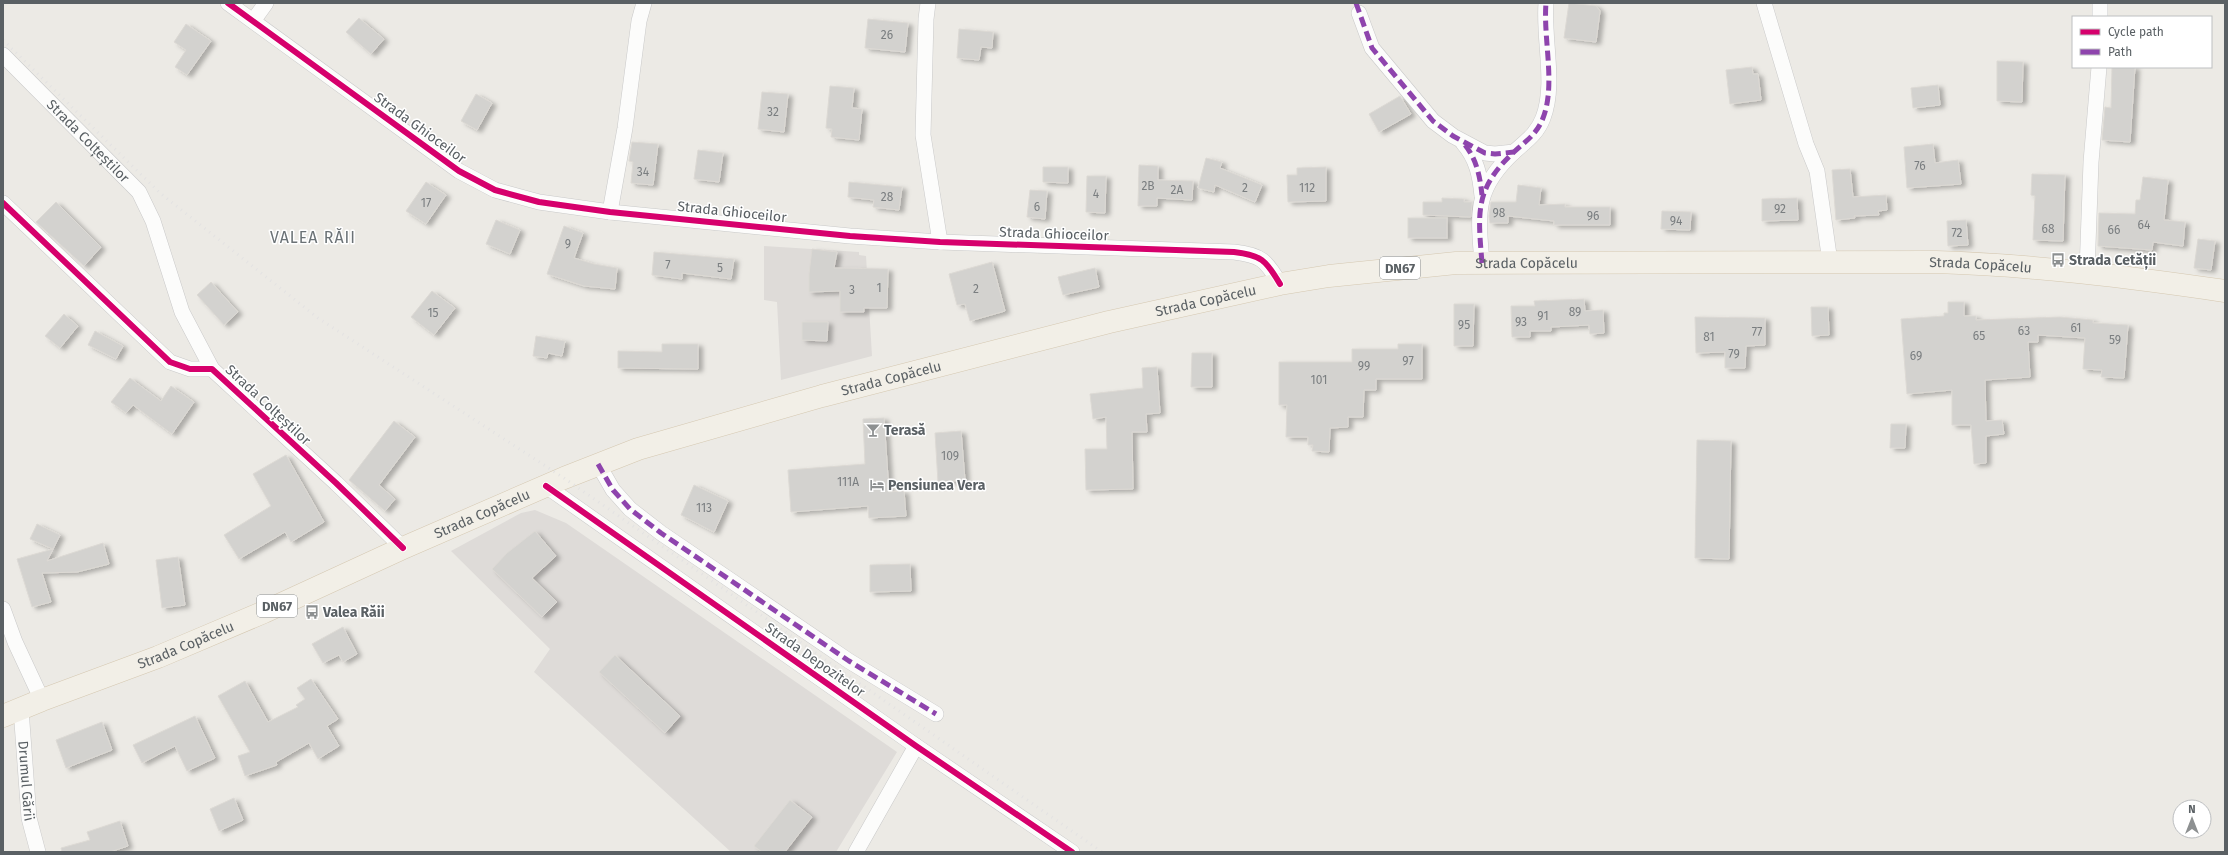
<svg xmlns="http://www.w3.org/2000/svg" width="2228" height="855" viewBox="0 0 2228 855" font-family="'Fira Sans',sans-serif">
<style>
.industrial{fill:#dedbd8}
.building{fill:#d3d2cf;stroke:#dcd9d4;filter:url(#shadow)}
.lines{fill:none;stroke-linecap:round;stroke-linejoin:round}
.street-casing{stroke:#c9c9c9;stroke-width:16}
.primary-casing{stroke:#d5c8b1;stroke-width:23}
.street{stroke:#fcfcfb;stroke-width:15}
.primary{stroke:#f2efe7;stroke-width:22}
.rail{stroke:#e3e2e2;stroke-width:3;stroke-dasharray:1 5;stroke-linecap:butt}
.quiet{stroke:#8e44ad;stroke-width:5;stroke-dasharray:10 5;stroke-linecap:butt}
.cycleway-casing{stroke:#fff;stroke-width:8}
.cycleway{stroke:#d6006c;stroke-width:6}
.labels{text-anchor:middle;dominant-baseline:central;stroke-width:3;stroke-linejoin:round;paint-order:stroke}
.number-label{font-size:12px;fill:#7a7e80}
.shield{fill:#fff;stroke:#8c9092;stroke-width:1}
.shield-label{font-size:13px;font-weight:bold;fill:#5a6064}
.street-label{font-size:14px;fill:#5a6064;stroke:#fff}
.poi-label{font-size:14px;font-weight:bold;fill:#5a6064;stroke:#fff;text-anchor:start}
.quarter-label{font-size:16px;letter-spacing:1px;fill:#6b7276;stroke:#fff}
</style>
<defs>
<filter id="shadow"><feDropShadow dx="4.5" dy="2.5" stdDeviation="2" flood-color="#0004"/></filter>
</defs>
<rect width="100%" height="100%" fill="#eceae5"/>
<!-- industrial -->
<g class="industrial">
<path d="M764,246L859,252V255L866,256L872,356L781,380L777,302L764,300Z"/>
<path d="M535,510L566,523L897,752L836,852H731L534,672L550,649L451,551L521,513Z"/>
</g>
<!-- building -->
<g class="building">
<path d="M1569,3L1596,6L1600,11L1596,42L1564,38Z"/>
<path d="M359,18L384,39L371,54L346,32Z"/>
<path d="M868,19L908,23L905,52L865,48Z"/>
<path d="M186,24L211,41L187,75L175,67L186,50L174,42Z"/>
<path d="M959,29L993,32L992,48L981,47L979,60L957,58Z"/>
<path d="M1997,61L2023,62L2022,102L1997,101Z"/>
<path d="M1752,67L1753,74H1758L1761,100L1730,104L1726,70Z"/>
<path d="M2112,67H2135L2130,142L2102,140L2105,107L2111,108Z"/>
<path d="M1938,85L1940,105L1913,108L1911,88Z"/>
<path d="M830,86L854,88L852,108L862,109L859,140L831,137L832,129L826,128Z"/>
<path d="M762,92L788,94L784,132L758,129Z"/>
<path d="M476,94L492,103L477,130L461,121Z"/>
<path d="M1400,96L1411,114L1379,132L1369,114Z"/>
<path d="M632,142L658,144L653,185L631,183L633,162L629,161Z"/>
<path d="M1933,144L1935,163L1958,160L1961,184L1907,188L1904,147Z"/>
<path d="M698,150L723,153L719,182L694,179Z"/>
<path d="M1206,158L1222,162L1220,168L1262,185L1255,202L1215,185L1214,192L1198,188Z"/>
<path d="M1139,165L1158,166V180L1193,181L1192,200L1157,198V206H1138Z"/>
<path d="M1043,167H1068V183L1043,182Z"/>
<path d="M1326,167V201L1288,202L1287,175H1297V168Z"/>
<path d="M1850,169L1853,197L1886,195L1887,210L1878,211L1879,215L1854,216L1855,218L1836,220L1832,170Z"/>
<path d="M2032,174L2065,175L2063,241L2033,240L2035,196L2031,195Z"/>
<path d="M1087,176H1106L1105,213L1086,212Z"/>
<path d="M2143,177L2168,180L2164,220L2185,222L2183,246L2153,242L2152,250L2098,246L2099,213L2135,214L2136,200H2140Z"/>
<path d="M426,182L446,195L426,224L406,211Z"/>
<path d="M849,182L902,187L899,210L873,207L874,200L848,197Z"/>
<path d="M1518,185L1541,188L1539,205L1565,204V207H1610V225H1554V221L1508,216V223H1490L1489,216L1491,202H1516Z"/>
<path d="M1030,190L1047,191L1045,219L1027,217Z"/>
<path d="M1442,198L1464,199V202H1472L1471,217L1423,215V202H1442Z"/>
<path d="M1797,198L1798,220L1762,221V199Z"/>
<path d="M56,202L101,247L84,266L36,222Z"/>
<path d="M1662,211L1691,212L1690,230L1661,229Z"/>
<rect x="1408" y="218" width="39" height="20"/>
<path d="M496,220L520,230L510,254L486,244Z"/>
<path d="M1966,220L1968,245L1948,246L1947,221Z"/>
<path d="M564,226L583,233L574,258L594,264L617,268L615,289L584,286L547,274Z"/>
<path d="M2198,239L2215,241L2211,270L2194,268Z"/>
<path d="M812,249L837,252L834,268L888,269L887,308H864V312H840V291L809,292V274Z"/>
<path d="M654,252L734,259L731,279L682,273V279L652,275Z"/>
<path d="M992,262L1005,311L970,321L965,304L957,305L949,274Z"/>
<path d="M1095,268L1099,287L1063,295L1058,277Z"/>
<path d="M211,282L238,312L224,325L197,295Z"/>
<path d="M432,291L455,308L434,335L411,317Z"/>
<path d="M1584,299L1585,311L1603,310L1604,333L1590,334L1589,325L1551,327V331H1530V337H1512L1511,306H1535L1534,301Z"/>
<path d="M1948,302H1964V316H1976V320L2060,317L2093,320V323L2128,325L2124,378L2101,377L2102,370L2083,369L2085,338L2038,335V342H2028L2030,377L1985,380L1986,421L2002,420L2004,434L1986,436V463L1974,464L1971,425H1952V390L1907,394L1901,319L1944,316V313H1948Z"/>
<path d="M1454,304H1474L1473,346H1454Z"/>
<path d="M1811,307H1828L1829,335L1812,336Z"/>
<path d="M64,314L78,326L60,348L45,336Z"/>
<path d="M1695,317L1765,318V345L1746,346L1745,368H1725V352L1696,353Z"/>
<path d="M802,322H828L827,341L802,340Z"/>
<path d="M95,331L123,346L116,359L88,345Z"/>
<path d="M536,336L565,341L562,356L548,353L547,358L533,356Z"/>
<path d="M662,344H698V369L618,368V351L662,352Z"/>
<path d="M1398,344H1422V379H1376V390H1364L1363,417H1348V427L1330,428L1329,452L1312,451L1313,445H1308V437H1286L1287,405H1279V362H1352V349H1398Z"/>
<path d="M1192,353H1212V387H1191Z"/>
<path d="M1157,367L1160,413L1146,414L1147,432H1132L1133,489L1086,490L1085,449H1107L1106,417L1093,419L1090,394L1143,388L1142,368Z"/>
<path d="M130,378L161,401L171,386L194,402L172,434L133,405L126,413L111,402Z"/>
<path d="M884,418L889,492L904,491L906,516L869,518L868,506L791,512L788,470L865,464L863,419Z"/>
<path d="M394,421L415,437L379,485L395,499L385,511L349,480Z"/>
<path d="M1891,424H1906L1905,448H1890Z"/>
<path d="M961,431L965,480L938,482L935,433Z"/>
<path d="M1697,440L1731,441L1729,559L1695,558Z"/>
<path d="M286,455L324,522L291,542L285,532L239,559L224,535L271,506L253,474Z"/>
<path d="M694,485L728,501L714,532L681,515Z"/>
<path d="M37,524L60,535L53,549L30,539Z"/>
<path d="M535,531L556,556L532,578L557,602L542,617L492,569L507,553Z"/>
<path d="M103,543L109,564L77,572L42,573L51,602L32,607L17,559L53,549L47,561Z"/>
<path d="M178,557L185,605L162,608L156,560Z"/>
<path d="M910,564L911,591L870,592V565Z"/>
<path d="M343,627L357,654L343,662L339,655L323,663L312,644Z"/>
<path d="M615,655L680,716L665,733L599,672Z"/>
<path d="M311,679L338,719L327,726L339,746L318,759L309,743L276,762L277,765L245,776L238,756L250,752L218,696L245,681L268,722L298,707L296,705L305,699L297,688Z"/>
<path d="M195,716L215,758L187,771L175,746L142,763L133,745Z"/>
<path d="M102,722L112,750L66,768L56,740Z"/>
<path d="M234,798L243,820L219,831L210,809Z"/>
<path d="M790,800L812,817L785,852H762L754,846Z"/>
<path d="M120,821L128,846L110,852H62L61,848L90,840L87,832Z"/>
</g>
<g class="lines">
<defs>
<g id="street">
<path d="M228,3L459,171L495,190L539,202L610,212L850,236L940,242L1234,252C1261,255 1266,260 1280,284"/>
<path d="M928,3L926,19L923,135L940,242"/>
<path d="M1764,3L1806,144L1817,171L1830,262"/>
<path d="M1359,13L1372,48L1433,121L1453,136L1485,153L1495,154L1514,152"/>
<path d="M2100,17V3"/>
<path d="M253,21L266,3"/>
<path id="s1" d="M3,55L139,192L153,221L182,312L212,369"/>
<path d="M1463,143C1477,159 1480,176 1482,196"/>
<path d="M3,203L170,362L190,369H212L336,483L403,548"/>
<path d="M610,212L625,128L639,21L644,3"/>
<path d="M1482,263C1478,213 1474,189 1514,152C1526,141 1537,134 1543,118C1556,85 1543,39 1546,3"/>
<path d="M2087,272L2091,162L2099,67"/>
<path d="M598,464L613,490L630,509L661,533L849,661L936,714"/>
<path d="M546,486L916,746L1072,852"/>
<path d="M3,609L15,642L42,700"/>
<path id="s2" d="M21,709L29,818L38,852"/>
<path d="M856,852L916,746"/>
</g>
<g id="primary">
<path id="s3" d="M3,716L42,700L158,657L264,612L403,548L564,478L638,449L822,396L1109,322L1280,284L1329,276L1456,263L1936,262C2033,265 2129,277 2225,291"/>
</g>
</defs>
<!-- street casing -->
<use href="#street" class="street-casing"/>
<!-- primary casing -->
<use href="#primary" class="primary-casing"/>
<!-- street -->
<use href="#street" class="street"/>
<!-- primary -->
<use href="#primary" class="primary"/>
<!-- rail -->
<path class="rail" d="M3,40L160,193L318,318L564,478L1102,852"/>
<!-- quiet -->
<g class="quiet">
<path d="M1356,3L1372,48L1433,121L1453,136L1485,153L1495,154L1514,152"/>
<path d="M1465,145C1477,160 1480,177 1482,195"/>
<path d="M1482,263C1478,213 1474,189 1514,152C1526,141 1537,134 1543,118C1556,85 1543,39 1546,3"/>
<path d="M598,464L613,490L630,509L661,533L849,661L936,714"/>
</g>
<defs>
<g id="cycleway">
<path d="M228,3L459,171L495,190L539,202L610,212L850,236L940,242L1234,252C1261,255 1266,260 1280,284"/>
<path d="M3,203L170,362L190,369H212L336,483L403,548"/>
<path d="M546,486L916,746L1072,852"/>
</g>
</defs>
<!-- cycleway casing -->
<use href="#cycleway" class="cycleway-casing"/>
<!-- cycleway -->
<use href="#cycleway" class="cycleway"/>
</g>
<!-- icons -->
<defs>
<symbol id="bus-bare" viewBox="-9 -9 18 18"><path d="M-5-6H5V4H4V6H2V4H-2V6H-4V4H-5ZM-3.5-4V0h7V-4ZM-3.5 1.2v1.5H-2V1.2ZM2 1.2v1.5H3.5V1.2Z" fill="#8d9091" stroke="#fff" stroke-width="2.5" paint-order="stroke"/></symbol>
<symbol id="bar-bare" viewBox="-9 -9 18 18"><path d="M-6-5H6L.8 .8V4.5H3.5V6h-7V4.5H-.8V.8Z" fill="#8d9091" stroke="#fff" stroke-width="2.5" paint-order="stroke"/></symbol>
<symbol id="hotel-bare" viewBox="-9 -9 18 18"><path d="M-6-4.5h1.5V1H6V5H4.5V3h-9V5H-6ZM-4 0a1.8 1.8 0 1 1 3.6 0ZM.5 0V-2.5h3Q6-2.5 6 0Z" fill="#8d9091" stroke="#fff" stroke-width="2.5" paint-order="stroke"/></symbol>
</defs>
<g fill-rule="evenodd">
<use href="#bus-bare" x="2048" y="250" width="20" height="20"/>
<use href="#bar-bare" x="863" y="420" width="20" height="20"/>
<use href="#hotel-bare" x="867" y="475" width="20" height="20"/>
<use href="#bus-bare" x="302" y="602" width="20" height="20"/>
</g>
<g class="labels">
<!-- number labels -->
<g class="number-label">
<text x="887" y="35">26</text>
<text x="773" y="112">32</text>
<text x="1920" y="166">76</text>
<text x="643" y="172">34</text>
<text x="1148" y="186">2B</text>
<text x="1245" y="188">2</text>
<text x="1307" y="188">112</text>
<text x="1177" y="190">2A</text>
<text x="1096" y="194">4</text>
<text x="887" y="197">28</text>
<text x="426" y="203">17</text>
<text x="1037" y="207">6</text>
<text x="1780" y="209">92</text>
<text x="1499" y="213">98</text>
<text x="1593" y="216">96</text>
<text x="1676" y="221">94</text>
<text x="2144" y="225">64</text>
<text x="2048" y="229">68</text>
<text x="2114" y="230">66</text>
<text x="1957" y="233">72</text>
<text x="568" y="244">9</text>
<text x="668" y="265">7</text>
<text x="720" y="268">5</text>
<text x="879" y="288">1</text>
<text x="976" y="289">2</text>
<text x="852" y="290">3</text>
<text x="1575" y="312">89</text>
<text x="433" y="313">15</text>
<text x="1543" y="316">91</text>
<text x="1521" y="322">93</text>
<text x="1464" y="325">95</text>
<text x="2076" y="328">61</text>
<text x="2024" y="331">63</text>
<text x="1757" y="332">77</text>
<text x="1979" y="336">65</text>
<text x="1709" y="337">81</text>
<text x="2115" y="340">59</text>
<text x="1734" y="354">79</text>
<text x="1916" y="356">69</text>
<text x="1408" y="361">97</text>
<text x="1364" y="366">99</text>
<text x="1319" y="380">101</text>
<text x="950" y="456">109</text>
<text x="848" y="482">111A</text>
<text x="704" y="508">113</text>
</g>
<!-- shield labels -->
<g class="shield">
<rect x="1380" y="257" width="40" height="22" rx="3"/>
<rect x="257" y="595" width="40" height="22" rx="3"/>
</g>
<g class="shield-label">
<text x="1400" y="268">DN67</text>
<text x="277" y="606">DN67</text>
</g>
<!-- street labels -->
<g class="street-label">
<text transform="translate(420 128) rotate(36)">Strada Ghioceilor</text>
<text stroke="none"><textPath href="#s1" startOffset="121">Strada Colțeștilor</textPath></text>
<text transform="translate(732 212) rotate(6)">Strada Ghioceilor</text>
<text transform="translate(1054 234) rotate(2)">Strada Ghioceilor</text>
<text stroke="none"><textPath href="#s3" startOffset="1600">Strada Copăcelu</textPath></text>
<text stroke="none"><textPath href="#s3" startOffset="2054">Strada Copăcelu</textPath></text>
<text stroke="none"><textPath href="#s3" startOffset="1276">Strada Copăcelu</textPath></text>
<text stroke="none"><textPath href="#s3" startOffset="952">Strada Copăcelu</textPath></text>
<text transform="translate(268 405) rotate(43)">Strada Colțeștilor</text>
<text stroke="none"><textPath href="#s3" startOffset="520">Strada Copăcelu</textPath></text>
<text stroke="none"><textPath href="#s3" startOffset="196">Strada Copăcelu</textPath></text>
<text transform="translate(815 660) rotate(35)">Strada Depozitelor</text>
<text stroke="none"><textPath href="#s2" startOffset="72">Drumul Gării</textPath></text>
</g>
<!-- poi labels -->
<g class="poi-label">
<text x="2069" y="260">Strada Cetății</text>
<text x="884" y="430">Terasă</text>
<text x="888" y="485">Pensiunea Vera</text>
<text x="323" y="612">Valea Răii</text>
</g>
<!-- quarter labels -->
<g class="quarter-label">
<text x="313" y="237">VALEA RĂII</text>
</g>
</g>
<!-- border -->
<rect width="2228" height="855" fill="none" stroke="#5a6064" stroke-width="8"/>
<!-- legend -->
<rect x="2072" y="16" width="140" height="52" fill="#ffffff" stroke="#bdbfc1"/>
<rect x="2080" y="29" width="20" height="6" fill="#d6006c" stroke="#bdbfc1"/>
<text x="2108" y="36" font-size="12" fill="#5a6064">Cycle path</text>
<rect x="2080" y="49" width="20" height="6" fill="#8e44ad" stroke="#bdbfc1"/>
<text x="2108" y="56" font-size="12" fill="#5a6064">Path</text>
<!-- north arrow -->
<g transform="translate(2192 819)"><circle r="19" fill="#ffffff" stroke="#bdbfc1"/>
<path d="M0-3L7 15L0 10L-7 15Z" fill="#8d9091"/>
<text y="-6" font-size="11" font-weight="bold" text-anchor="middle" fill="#5a6064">N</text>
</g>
</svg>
